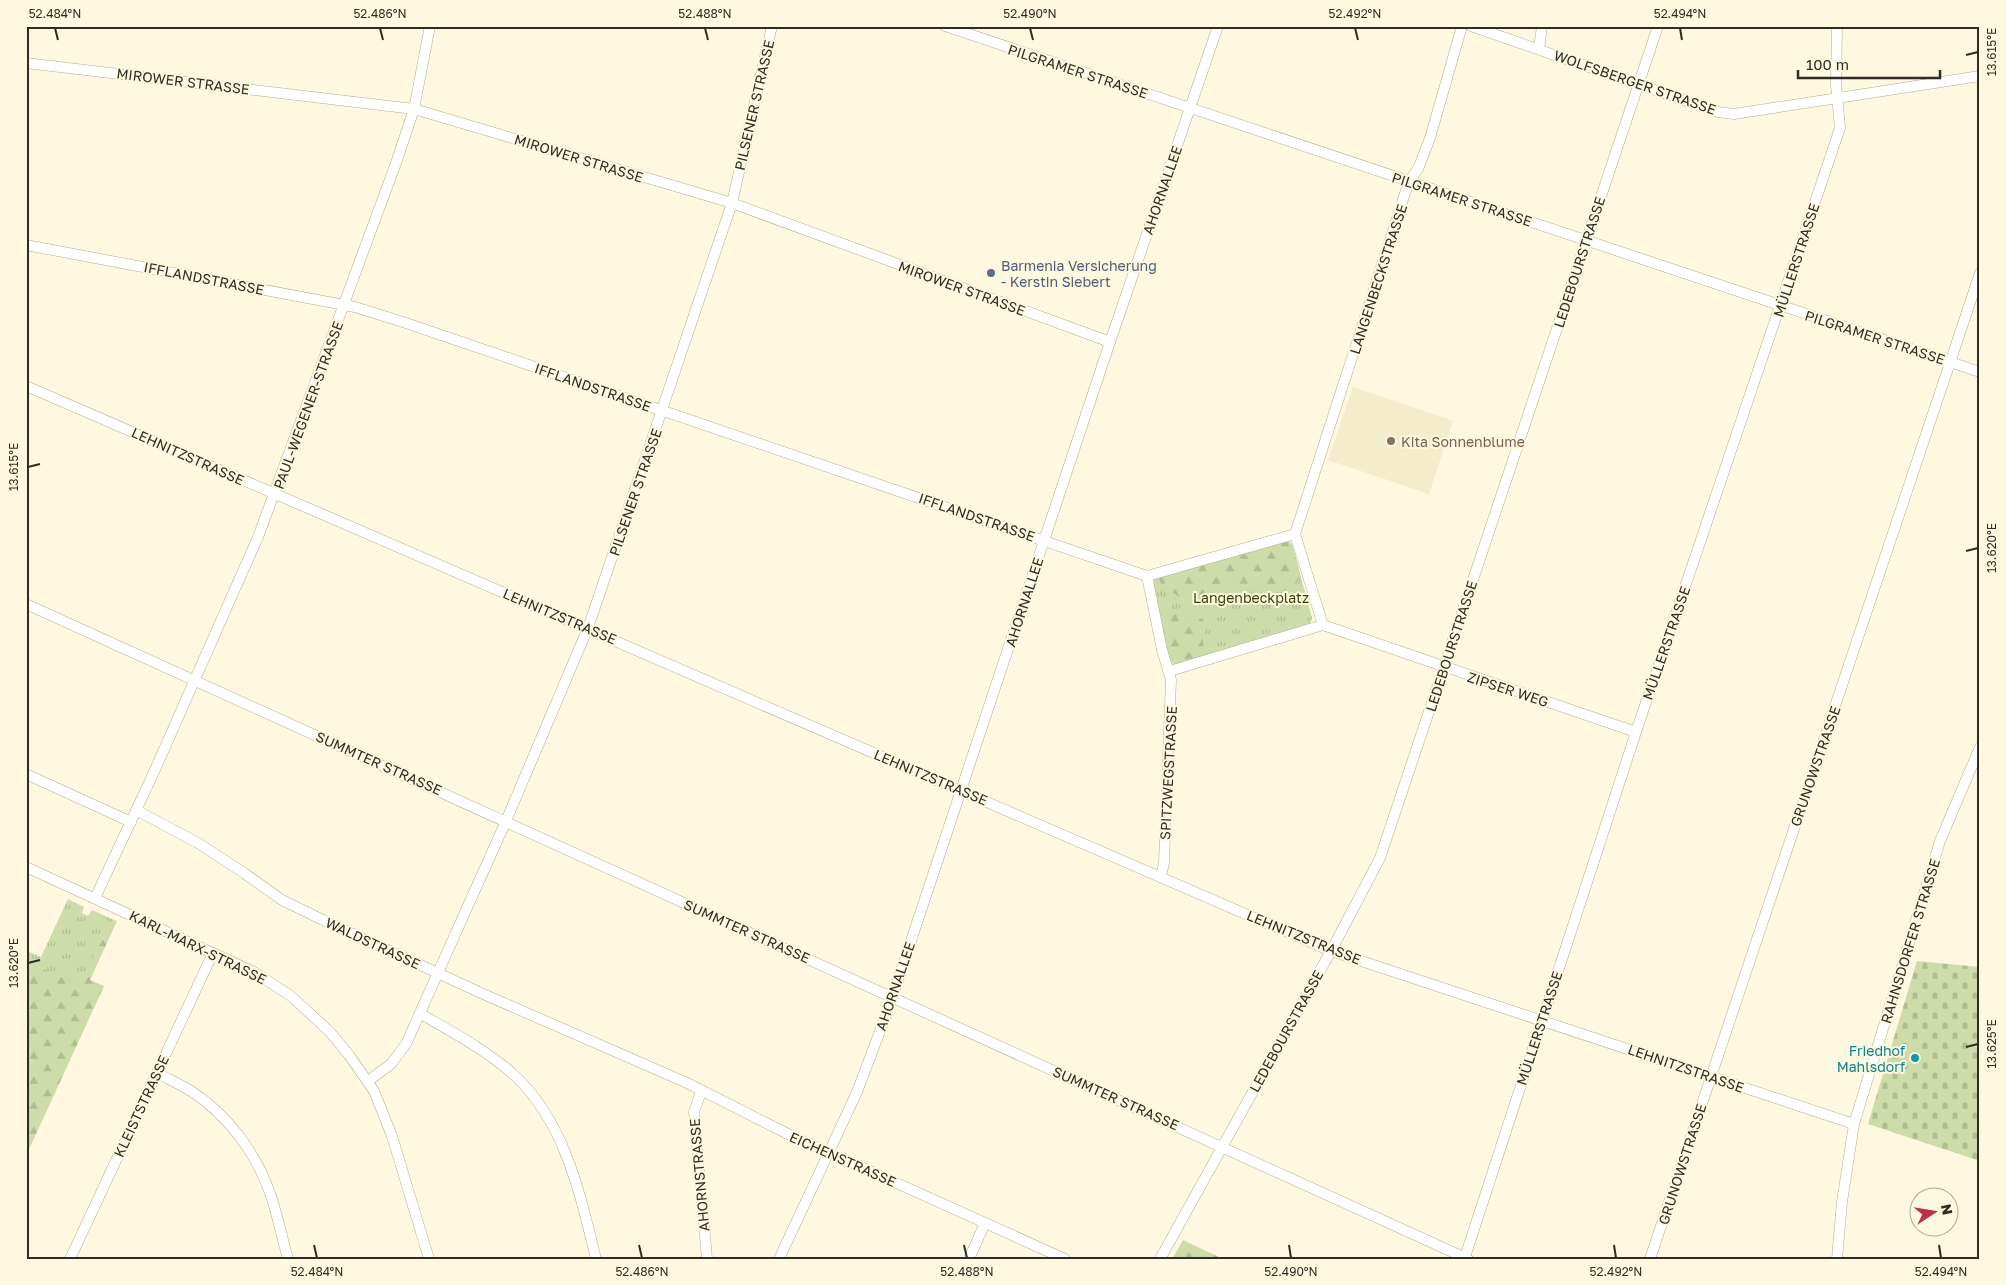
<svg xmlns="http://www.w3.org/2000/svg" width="2006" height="1285" viewBox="0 0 2006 1285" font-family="'Golos Text',sans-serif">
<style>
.built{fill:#f3edcb}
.grass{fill:url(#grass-tufts)}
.forest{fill:url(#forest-firs)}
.cemetery{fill:url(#cemetery-stones)}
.pitch{fill:#cddca9}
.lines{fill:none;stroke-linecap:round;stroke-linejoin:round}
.minor-casing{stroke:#b2ad95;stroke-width:11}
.minor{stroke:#fff;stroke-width:10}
.ticks{fill:none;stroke:#2f2d23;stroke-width:2}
.service-dot{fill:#5c6f8a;stroke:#fdf8df;stroke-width:2}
.education-dot{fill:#8d6e63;stroke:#fdf8df;stroke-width:2}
.culture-dot{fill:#0f9aa8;stroke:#fdf8df;stroke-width:2}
.labels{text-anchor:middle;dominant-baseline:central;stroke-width:4;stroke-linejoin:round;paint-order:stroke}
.street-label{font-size:14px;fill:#2f2d23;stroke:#fdf8df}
.service-label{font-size:14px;fill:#4e5e75;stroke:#fdf8df;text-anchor:start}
.education-label{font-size:14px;fill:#785e54;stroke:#fdf8df;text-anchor:start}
.park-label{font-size:14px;fill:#374306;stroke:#fdf8df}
.culture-label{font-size:14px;fill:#0d838f;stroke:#fdf8df;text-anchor:end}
.neatline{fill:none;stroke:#2f2d23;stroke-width:2}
.ticks-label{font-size:12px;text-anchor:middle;fill:#2f2d23}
</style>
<defs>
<pattern id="grass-tufts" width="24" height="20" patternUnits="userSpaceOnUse" patternTransform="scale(1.25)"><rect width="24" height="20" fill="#cddca9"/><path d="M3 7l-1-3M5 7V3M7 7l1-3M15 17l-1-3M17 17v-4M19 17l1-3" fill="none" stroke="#b0bd91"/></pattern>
<pattern id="forest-firs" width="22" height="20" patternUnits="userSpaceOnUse" patternTransform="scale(1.25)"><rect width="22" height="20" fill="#cddca9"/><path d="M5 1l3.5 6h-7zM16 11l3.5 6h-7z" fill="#b0bd91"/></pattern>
<pattern id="cemetery-stones" width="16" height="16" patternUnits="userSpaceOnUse" patternTransform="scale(1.25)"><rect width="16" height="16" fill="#cddca9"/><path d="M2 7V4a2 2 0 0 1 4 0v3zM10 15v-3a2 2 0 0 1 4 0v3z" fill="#b0bd91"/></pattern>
</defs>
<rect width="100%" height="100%" fill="#fdf8df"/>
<!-- built -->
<path class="built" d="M1353,387L1453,421L1429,494L1328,460Z"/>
<!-- grass -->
<g class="grass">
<path d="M1292,544L1312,618L1309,627L1174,665L1168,657L1154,590V580L1157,576Z"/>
<path d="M68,899L84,907L82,913L88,916L92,910L114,920L77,985L26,961L27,951L41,957Z"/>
</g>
<!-- forest -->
<g class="forest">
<path d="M1287,540L1292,544L1301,577L1293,586L1283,592L1265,591L1229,586L1222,589L1181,600L1179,597L1162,585L1157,576Z"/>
<path d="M1182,606L1186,622L1202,618L1207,626L1203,639L1204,657L1174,665L1168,657L1157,610L1175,611Z"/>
<path d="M114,920L117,921L90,980L104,986L26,1156V961L77,984Z"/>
<path d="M1183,1240L1223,1259H1172Z"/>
</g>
<!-- cemetery -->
<path class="cemetery" d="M1917,961L1980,967V1161L1868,1124Z"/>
<!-- pitch -->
<path class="pitch" d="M1222,589L1228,611L1186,622L1181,600Z"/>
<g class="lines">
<defs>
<g id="minor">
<path d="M945,26L1980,372"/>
<path d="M1471,26L1718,112L1734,114L1980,76"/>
<path d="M1539,49L1542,26"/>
<path d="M26,63L414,109L732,203L1110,342"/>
<path d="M26,245L355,307L403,322L1147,576"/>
<path d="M26,386L1331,951L1854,1124"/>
<path d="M1295,534L1409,181L1418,169L1430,138L1462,26"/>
<path d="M1147,576L1162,650L1171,680L1164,863L1161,876"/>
<path d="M1147,576L1295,534"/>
<path d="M26,604L1468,1259"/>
<path d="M1323,625L1636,732"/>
<path d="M1170,671L1323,625L1295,534"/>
<path d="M26,774L131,822"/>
<path d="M136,810L198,843L244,873L282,900L325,921L481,993L685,1082L790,1135L1065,1259"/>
<path d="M26,867L254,972L291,996L330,1032L349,1055L374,1091L392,1136L429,1259"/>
<path d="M95,898L154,772L258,537L396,163L414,109L430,26"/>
<path d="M421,1014C452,1032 486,1050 513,1074C565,1121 580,1194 596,1259"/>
<path d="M157,1073C168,1079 180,1084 191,1091C228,1115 257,1154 271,1196C278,1217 282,1238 288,1259"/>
<path d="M368,1081L391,1064L406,1044L506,821L588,628L732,203L772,26"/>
<path d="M701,1092L694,1112L707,1259"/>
<path d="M1465,1257L1636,732L1840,128L1836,85L1837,26"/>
<path d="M70,1259L213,953"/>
<path d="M779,1259L857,1092L888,1010L1110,342L1218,26"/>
<path d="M969,1259L985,1223"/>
<path d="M1160,1259L1331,951L1380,858L1658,26"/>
<path d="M1650,1259L1980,273"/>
<path d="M1837,1259L1842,1202L1854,1124L1940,841L1980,747"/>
</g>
</defs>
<!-- minor casing -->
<use href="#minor" class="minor-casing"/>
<!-- minor -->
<use href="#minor" class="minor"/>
</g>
<!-- ticks -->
<path class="ticks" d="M55,28L58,40M380,28L383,40M705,28L708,40M1030,28L1033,40M1355,28L1358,40M1680,28L1682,40M1966,55L1978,52M28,467L40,464M1966,551L1978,548M28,963L40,960M1966,1047L1978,1044M314,1245L317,1258M639,1245L642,1258M964,1245L967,1258M1289,1245L1291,1258M1614,1245L1616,1258M1939,1245L1941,1258"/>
<!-- markers -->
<circle class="service-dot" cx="991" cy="273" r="5"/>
<circle class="education-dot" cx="1391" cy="441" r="5"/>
<circle class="culture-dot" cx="1915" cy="1058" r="5"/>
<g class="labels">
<!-- street labels -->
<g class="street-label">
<text transform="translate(1078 71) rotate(18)">PILGRAMER STRASSE</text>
<text transform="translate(183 81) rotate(7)">MIROWER STRASSE</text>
<text transform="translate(1635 82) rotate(19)">WOLFSBERGER STRASSE</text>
<text transform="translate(754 105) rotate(-77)">PILSENER STRASSE</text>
<text transform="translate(579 158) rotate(17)">MIROWER STRASSE</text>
<text transform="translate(1162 190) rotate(-71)">AHORNALLEE</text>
<text transform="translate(1462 199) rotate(18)">PILGRAMER STRASSE</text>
<text transform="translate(1796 260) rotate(-72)">MÜLLERSTRASSE</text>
<text transform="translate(1579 262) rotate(-72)">LEDEBOURSTRASSE</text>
<text transform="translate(204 278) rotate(11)">IFFLANDSTRASSE</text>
<text transform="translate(1378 279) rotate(-72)">LANGENBECKSTRASSE</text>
<text transform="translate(962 288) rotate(20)">MIROWER STRASSE</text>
<text transform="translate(1875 337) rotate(18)">PILGRAMER STRASSE</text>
<text transform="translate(593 387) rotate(19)">IFFLANDSTRASSE</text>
<text transform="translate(308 405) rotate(-70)">PAUL-WEGENER-STRASSE</text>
<text transform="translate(188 456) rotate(24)">LEHNITZSTRASSE</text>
<text transform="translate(635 492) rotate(-71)">PILSENER STRASSE</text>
<text transform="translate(977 517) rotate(19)">IFFLANDSTRASSE</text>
<text transform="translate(1024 602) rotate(-72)">AHORNALLEE</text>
<text transform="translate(560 616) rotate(23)">LEHNITZSTRASSE</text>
<text transform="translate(1666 643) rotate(-71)">MÜLLERSTRASSE</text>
<text transform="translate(1451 646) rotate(-72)">LEDEBOURSTRASSE</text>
<text transform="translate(1508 689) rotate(18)">ZIPSER WEG</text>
<text transform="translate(379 763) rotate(24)">SUMMTER STRASSE</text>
<text transform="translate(1815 766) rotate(-71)">GRUNOWSTRASSE</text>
<text transform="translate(1168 773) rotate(-87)">SPITZWEGSTRASSE</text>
<text transform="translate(931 777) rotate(23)">LEHNITZSTRASSE</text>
<text transform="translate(747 931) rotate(24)">SUMMTER STRASSE</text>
<text transform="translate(1304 937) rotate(22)">LEHNITZSTRASSE</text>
<text transform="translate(1910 941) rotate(-73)">RAHNSDORFER STRASSE</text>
<text transform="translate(373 943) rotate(25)">WALDSTRASSE</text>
<text transform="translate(198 947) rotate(26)">KARL-MARX-STRASSE</text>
<text transform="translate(895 986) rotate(-71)">AHORNALLEE</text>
<text transform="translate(1539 1028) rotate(-72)">MÜLLERSTRASSE</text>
<text transform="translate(1286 1031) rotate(-61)">LEDEBOURSTRASSE</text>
<text transform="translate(1686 1068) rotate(19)">LEHNITZSTRASSE</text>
<text transform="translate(1116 1098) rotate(24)">SUMMTER STRASSE</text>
<text transform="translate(141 1106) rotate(-65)">KLEISTSTRASSE</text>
<text transform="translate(843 1159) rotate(24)">EICHENSTRASSE</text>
<text transform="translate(1682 1164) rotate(-72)">GRUNOWSTRASSE</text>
<text transform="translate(699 1175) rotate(-95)">AHORNSTRASSE</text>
</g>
<!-- service labels -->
<g class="service-label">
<text x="1001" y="265">Barmenia Versicherung<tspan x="1001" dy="16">- Kerstin Siebert</tspan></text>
</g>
<!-- education labels -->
<g class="education-label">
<text x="1401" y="441">Kita Sonnenblume</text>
</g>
<!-- park labels -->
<g class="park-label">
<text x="1251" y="597">Langenbeckplatz</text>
</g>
<!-- culture labels -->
<g class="culture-label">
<text x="1905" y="1050">Friedhof<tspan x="1905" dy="16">Mahlsdorf</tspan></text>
</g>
</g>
<!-- border -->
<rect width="2006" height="1285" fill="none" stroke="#fdf8df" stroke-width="55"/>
<!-- north arrow -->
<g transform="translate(1934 1212) rotate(78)"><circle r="24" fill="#fdf8df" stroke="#aba794"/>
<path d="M0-4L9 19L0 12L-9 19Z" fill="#be2e48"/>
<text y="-8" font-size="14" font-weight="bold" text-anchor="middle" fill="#2f2d23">N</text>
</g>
<!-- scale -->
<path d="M1798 70v8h142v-8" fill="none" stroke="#2f2d23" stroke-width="2.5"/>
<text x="1806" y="70" font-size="15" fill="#2f2d23" stroke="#fdf8df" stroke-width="4" paint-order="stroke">100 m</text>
<rect x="28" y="28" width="1950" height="1230" class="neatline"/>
<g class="ticks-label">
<text x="55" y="18">52.484°N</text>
<text x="380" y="18">52.486°N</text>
<text x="705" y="18">52.488°N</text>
<text x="1030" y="18">52.490°N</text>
<text x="1355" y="18">52.492°N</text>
<text x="1680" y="18">52.494°N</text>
<text transform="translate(1992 52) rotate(-90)" y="4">13.615°E</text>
<text transform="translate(14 467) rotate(-90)" y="4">13.615°E</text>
<text transform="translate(1992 548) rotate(-90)" y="4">13.620°E</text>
<text transform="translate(14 963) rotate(-90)" y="4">13.620°E</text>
<text transform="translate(1992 1044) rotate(-90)" y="4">13.625°E</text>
<text x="317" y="1276">52.484°N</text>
<text x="642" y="1276">52.486°N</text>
<text x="967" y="1276">52.488°N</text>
<text x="1291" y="1276">52.490°N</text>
<text x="1616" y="1276">52.492°N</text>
<text x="1941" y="1276">52.494°N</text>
</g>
</svg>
